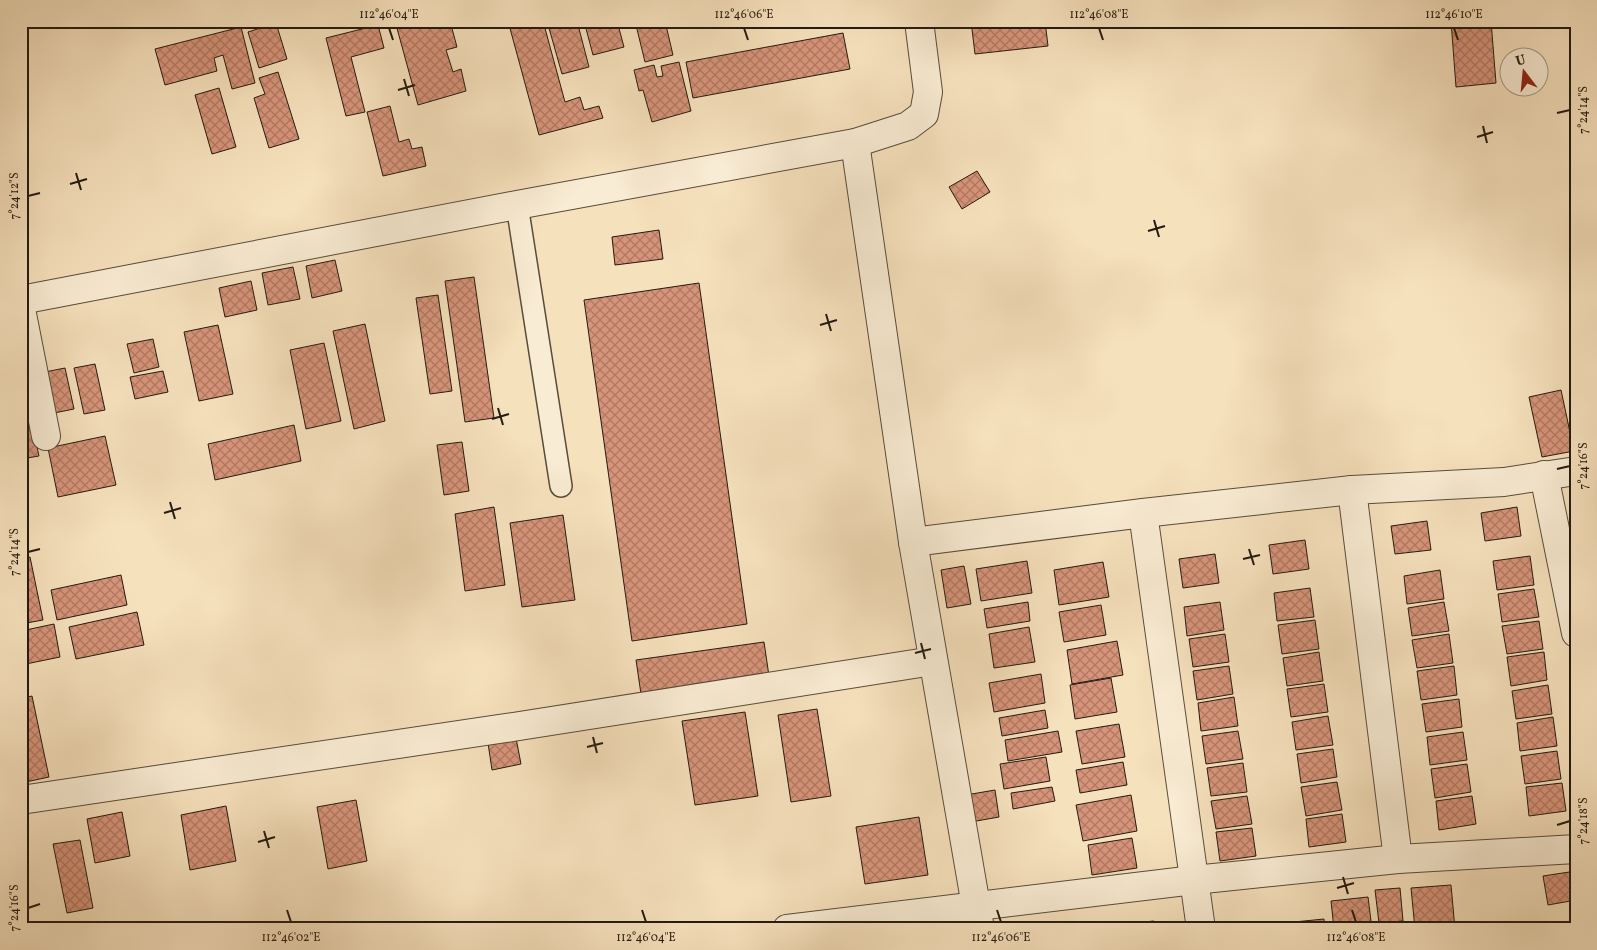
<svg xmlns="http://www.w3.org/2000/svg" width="1597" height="950" viewBox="0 0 1597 950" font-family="Vollkorn,serif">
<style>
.building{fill:url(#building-cross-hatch);stroke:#231a10}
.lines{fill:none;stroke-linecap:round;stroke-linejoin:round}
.lane-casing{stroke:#584c3b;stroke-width:24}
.street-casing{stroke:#584c3b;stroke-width:30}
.lane{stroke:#f9ecd4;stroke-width:21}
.street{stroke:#f9ecd4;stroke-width:28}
.ticks{fill:none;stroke:#231a10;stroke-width:2}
.neatline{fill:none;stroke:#231a10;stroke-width:2}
.ticks-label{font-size:12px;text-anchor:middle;fill:#231a10}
</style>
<defs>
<pattern id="building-cross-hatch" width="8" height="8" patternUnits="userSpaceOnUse" patternTransform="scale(1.25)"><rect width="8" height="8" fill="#d8947a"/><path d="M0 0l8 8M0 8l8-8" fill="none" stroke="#af7863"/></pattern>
</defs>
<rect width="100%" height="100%" fill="#f6e1bd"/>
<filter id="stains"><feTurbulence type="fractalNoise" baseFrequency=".004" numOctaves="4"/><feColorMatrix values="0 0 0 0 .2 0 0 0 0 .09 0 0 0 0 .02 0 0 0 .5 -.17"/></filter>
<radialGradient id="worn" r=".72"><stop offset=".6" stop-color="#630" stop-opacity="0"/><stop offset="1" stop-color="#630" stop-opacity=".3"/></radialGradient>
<!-- building -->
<g class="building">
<path d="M395,21H450L457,47L446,50L453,72L461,69L466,91L418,105Z"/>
<path d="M508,21H543L565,102L580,97L584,110L599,106L603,118L539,135Z"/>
<path d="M547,21H577L589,67L562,74Z"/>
<path d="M584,21H617L624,47L593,55Z"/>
<path d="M635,21H665L673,55L645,62Z"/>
<path d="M971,21H1045L1048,46L975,54Z"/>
<path d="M1451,21H1491L1496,83L1456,87Z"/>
<path d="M276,23L287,59L259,68L248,32Z"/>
<path d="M378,25L384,48L351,57L365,112L346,116L326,38Z"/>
<path d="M241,27L255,83L232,89L223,55L214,58L217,71L165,85L155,49Z"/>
<path d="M843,33L850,69L693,98L686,62Z"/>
<path d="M679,62L691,111L652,122L643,90L639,91L634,70L654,65L657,77L663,76L661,66Z"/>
<path d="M278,72L299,139L269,148L254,98L265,94L259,78Z"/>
<path d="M219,88L236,147L212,154L195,95Z"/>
<path d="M390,106L399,142L409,139L412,149L422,147L426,166L383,176L367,112Z"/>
<path d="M977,171L990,192L962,209L949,187Z"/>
<path d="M659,230L663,259L615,265L612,237Z"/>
<path d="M335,260L342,291L312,298L306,266Z"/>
<path d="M293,267L300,299L268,305L262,273Z"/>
<path d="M474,277L494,418L465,422L445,281Z"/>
<path d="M251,281L257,310L225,317L219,288Z"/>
<path d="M699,283L747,624L632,641L584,300Z"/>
<path d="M438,295L452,391L430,394L416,298Z"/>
<path d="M365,324L385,421L354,429L333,331Z"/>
<path d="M218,325L233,394L199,401L184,332Z"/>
<path d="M153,339L159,367L134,373L127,344Z"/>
<path d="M324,343L341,421L306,429L290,350Z"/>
<path d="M95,364L105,410L84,414L74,368Z"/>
<path d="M65,368L74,409L49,414L40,373Z"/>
<path d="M163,371L168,392L135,399L130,377Z"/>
<path d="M22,379L39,456L21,459V380Z"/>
<path d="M1561,390L1574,451L1542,457L1529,397Z"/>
<path d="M294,425L301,461L215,480L208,444Z"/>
<path d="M105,436L116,485L58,497L48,448Z"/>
<path d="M462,442L469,491L444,495L437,445Z"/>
<path d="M494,507L505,585L465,591L455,514Z"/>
<path d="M1517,507L1521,536L1485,541L1481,513Z"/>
<path d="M563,515L575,600L522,607L510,523Z"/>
<path d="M1427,521L1431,550L1395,554L1391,526Z"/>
<path d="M1305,540L1309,569L1273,574L1269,545Z"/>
<path d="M1215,554L1219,583L1183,588L1179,559Z"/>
<path d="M1530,556L1534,585L1497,590L1493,561Z"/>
<path d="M30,557L43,620L21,624V559Z"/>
<path d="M1027,561L1032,593L981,601L976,569Z"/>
<path d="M1103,562L1109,597L1059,605L1054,570Z"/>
<path d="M964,566L971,604L947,608L941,570Z"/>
<path d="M1440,570L1444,599L1407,604L1404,576Z"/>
<path d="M121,575L127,605L57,620L51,590Z"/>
<path d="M1310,588L1314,617L1277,621L1274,593Z"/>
<path d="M1534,589L1539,617L1502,622L1498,594Z"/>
<path d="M1028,602L1030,621L987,628L984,609Z"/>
<path d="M1220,602L1224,630L1187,636L1184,607Z"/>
<path d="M1444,602L1449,631L1412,636L1408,608Z"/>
<path d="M1101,605L1106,635L1064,642L1059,612Z"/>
<path d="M137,612L144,645L76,659L69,627Z"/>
<path d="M1315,620L1319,649L1282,654L1278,625Z"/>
<path d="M1539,621L1543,649L1507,654L1502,626Z"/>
<path d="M54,624L60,657L21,665V631Z"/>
<path d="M1029,627L1035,662L994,668L989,634Z"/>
<path d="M1225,634L1229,662L1193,667L1189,639Z"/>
<path d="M1449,634L1453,663L1417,668L1412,640Z"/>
<path d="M1117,641L1123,675L1072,684L1067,650Z"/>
<path d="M764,642L769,676L641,694L636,660Z"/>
<path d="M1319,652L1323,681L1287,686L1283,658Z"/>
<path d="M1544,652L1547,680L1511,686L1507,657Z"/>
<path d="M1229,666L1233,694L1197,700L1193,671Z"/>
<path d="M1454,666L1457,695L1421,700L1417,671Z"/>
<path d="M1041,674L1045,703L994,712L989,683Z"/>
<path d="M1111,678L1117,712L1075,719L1070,685Z"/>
<path d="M1324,684L1328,712L1291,717L1287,689Z"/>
<path d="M1548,685L1552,714L1516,719L1512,691Z"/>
<path d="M32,696L49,777L21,783V699Z"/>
<path d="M1234,697L1238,726L1201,731L1198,703Z"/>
<path d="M1459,699L1462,727L1426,732L1422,704Z"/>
<path d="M817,709L831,796L791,802L778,715Z"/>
<path d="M1045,710L1048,728L1002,736L999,718Z"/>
<path d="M745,712L758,796L695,805L682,721Z"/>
<path d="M1328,716L1333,745L1296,750L1292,722Z"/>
<path d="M1553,717L1557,746L1520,751L1517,723Z"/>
<path d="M1119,724L1125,757L1082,764L1076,731Z"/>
<path d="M1058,731L1062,752L1008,761L1005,740Z"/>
<path d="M1238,731L1243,759L1206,764L1202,736Z"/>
<path d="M1463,732L1467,760L1430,765L1427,737Z"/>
<path d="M516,738L521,764L492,770L488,743Z"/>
<path d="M1333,749L1337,777L1301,783L1297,754Z"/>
<path d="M1557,751L1561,779L1525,784L1521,756Z"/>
<path d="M1046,757L1050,781L1004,789L1000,764Z"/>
<path d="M1123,762L1127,785L1080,793L1076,770Z"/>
<path d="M1243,763L1247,792L1211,796L1207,768Z"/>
<path d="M1467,764L1471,792L1435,798L1431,769Z"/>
<path d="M1337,782L1342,810L1306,816L1301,787Z"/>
<path d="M1562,783L1566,811L1529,816L1526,787Z"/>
<path d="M1052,787L1055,801L1013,809L1011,793Z"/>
<path d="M995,790L999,817L965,823L960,796Z"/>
<path d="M1131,795L1137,831L1083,841L1076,805Z"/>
<path d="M1247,796L1252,824L1216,829L1211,801Z"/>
<path d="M1472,796L1476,824L1439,830L1436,801Z"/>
<path d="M356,800L367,861L328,869L317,807Z"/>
<path d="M226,806L236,861L190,870L181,815Z"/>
<path d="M122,812L130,856L95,863L87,819Z"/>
<path d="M1342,814L1346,842L1309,847L1306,819Z"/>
<path d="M919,817L928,875L865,884L856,827Z"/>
<path d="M1252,828L1256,856L1220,861L1216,832Z"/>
<path d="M1132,838L1137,868L1092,875L1088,845Z"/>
<path d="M80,840L93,908L67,913L53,844Z"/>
<path d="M1576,871V900L1548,905L1543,876Z"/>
<path d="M1451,885L1455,929H1415L1411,888Z"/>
<path d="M1400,888L1403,921L1379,923L1375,890Z"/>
<path d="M1368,897L1372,929H1334L1331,901Z"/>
<path d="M1324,919L1325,929H1295L1294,922Z"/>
<path d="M1154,921L1155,929H1094L1093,927Z"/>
<path d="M1290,923L1291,929H1262V926Z"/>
</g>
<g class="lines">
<defs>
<path id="lane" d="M517,205L561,486"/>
<g id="street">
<path d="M855,143L913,542L980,929"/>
<path d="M21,300L517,205L855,143L908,126L924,114L928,92L919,21"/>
<path d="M21,309L46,436"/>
<path d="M1544,475L1576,633"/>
<path d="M1352,490L1398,859"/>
<path d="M1143,513L1201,929"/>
<path d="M913,542L1143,513L1352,490L1504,482L1576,471"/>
<path d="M21,800L513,727L933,661"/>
<path d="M787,929L1194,880L1398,859L1576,849"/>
</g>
</defs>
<!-- lane casing -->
<use href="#lane" class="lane-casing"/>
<!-- street casing -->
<use href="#street" class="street-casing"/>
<!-- lane -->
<use href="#lane" class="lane"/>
<!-- street -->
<use href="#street" class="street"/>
</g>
<!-- ticks -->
<path class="ticks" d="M389,28L393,40M744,28L748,40M1099,28L1103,40M1454,28L1458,40M404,79L409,96M398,90L415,85M1557,113L1570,110M1483,126L1487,143M1477,137L1493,132M76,173L81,190M70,184L87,179M28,196L40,193M1154,220L1159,237M1148,231L1165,226M826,314L831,331M820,325L837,320M498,408L503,425M492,419L509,414M1557,469L1570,466M170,502L175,519M164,513L181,508M1249,549L1254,565M28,552L40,549M1243,559L1260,555M921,643L925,659M915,653L931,649M593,737L597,753M587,747L603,743M1557,825L1570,821M264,831L269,848M258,842L275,837M1343,877L1348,894M1337,888L1354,883M28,908L40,904M287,910L291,922M642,910L646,922M997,910L1001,922M1352,910L1356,922"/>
<!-- margin -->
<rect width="1597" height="950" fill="none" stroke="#f6e1bd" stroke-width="55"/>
<!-- north arrow -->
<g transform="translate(1524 72) rotate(344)"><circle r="24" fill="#f9ecd4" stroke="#a39886"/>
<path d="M0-4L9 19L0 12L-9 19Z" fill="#8f2418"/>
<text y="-8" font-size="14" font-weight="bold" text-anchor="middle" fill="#231a10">U</text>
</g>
<rect x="28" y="28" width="1542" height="894" class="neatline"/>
<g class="ticks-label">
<text x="389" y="18">112°46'04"E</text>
<text x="744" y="18">112°46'06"E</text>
<text x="1099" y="18">112°46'08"E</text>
<text x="1454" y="18">112°46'10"E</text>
<text transform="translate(1583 110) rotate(-90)" y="4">7°24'14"S</text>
<text transform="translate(14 196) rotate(-90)" y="4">7°24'12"S</text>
<text transform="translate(1583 466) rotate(-90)" y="4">7°24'16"S</text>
<text transform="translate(14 552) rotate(-90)" y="4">7°24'14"S</text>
<text transform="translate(1583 821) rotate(-90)" y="4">7°24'18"S</text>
<text transform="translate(14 908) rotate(-90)" y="4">7°24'16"S</text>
<text x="291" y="941">112°46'02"E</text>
<text x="646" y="941">112°46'04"E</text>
<text x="1001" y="941">112°46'06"E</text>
<text x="1356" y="941">112°46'08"E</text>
</g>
<rect width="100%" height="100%" filter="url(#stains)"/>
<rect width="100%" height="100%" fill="url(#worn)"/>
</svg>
